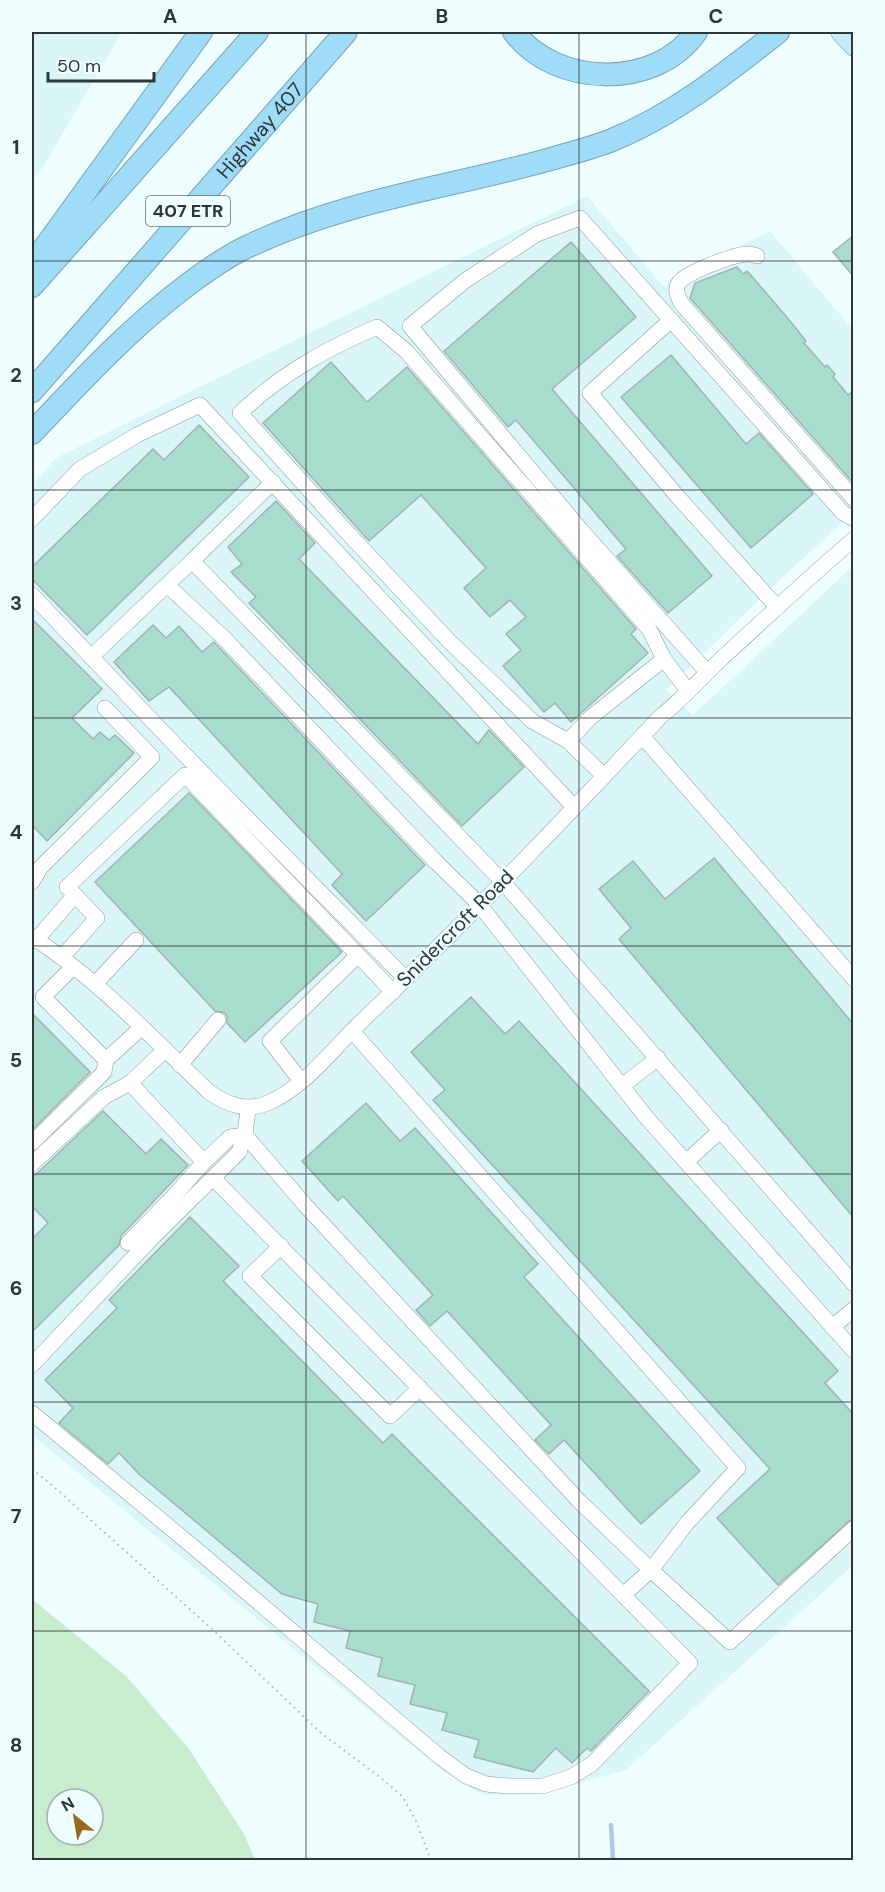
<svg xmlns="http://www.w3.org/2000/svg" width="885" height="1892" viewBox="0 0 885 1892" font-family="'DM Sans',sans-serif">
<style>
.built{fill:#daf6f8}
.green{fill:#c7edce;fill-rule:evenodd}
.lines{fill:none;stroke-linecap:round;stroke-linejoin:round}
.stream{stroke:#adcaed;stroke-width:4.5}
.building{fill:#a8ddce;stroke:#a2b2ad;stroke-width:1.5}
.minor-casing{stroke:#8a9b9c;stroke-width:16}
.major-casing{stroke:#78a2b3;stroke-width:21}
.highway-casing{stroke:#78a2b3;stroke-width:24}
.path{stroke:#aab6b7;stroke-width:2;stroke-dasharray:1.5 4.5;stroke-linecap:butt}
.minor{stroke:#fff;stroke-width:15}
.major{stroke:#c5eafa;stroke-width:20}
.highway{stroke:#9fdcf7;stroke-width:22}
.grid{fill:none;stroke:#2f3636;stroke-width:1.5;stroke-opacity:0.55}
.labels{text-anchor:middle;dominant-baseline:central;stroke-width:4.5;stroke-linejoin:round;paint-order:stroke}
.shield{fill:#effeff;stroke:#697272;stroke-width:1.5}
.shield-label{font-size:18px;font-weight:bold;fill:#2f3636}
.street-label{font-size:20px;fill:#2f3636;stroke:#effeff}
.neatline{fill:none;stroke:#2f3636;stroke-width:2}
.grid-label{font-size:20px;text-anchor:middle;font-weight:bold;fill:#2f3636}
</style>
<rect width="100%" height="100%" fill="#effeff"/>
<!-- built -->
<g class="built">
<path d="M32,32H122L43,167L32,181Z"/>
<path d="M587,196L663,286L770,231L853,330V513L785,575L666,690L693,715L853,566V1565L626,1770L540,1794L483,1795L443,1771L32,1435V485L56,458Z"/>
</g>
<!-- green -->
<path class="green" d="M32,1599L126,1676L189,1749L244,1834L255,1860H32ZM57,1799H93V1835H57Z"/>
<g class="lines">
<!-- stream -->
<path class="stream" d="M611,1825L613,1860"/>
</g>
<!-- building -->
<g class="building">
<path d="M854,235V277L833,252Z"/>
<path d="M571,242L636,317L552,389L712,576L668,613L617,556L626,549L516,420L508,427L444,351Z"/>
<path d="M737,267L743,274L747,271L755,280L790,321L806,341L804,343L825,367L827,365L835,374L833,377L848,395L854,390V484L690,298L695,283Z"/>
<path d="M671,355L746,444L759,433L813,494L751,548L621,397Z"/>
<path d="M331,362L367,402L407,367L636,629L631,634L648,653L571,722L555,703L544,712L503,666L521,650L506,634L526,617L510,600L490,617L464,588L486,568L421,495L369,541L263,423Z"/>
<path d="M199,425L249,477L87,635L32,579V567L153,449L164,460Z"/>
<path d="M276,501L315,543L299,559L478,744L489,730L524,767L462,826L249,603L256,597L231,572L242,564L228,547Z"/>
<path d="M32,619L102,689L72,718L93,739L100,732L109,740L115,735L134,753L47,841L32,825Z"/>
<path d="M153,625L166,638L179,626L202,652L214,642L425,865L366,921L332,885L342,874L169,687L149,701L114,662Z"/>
<path d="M189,793L342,952L245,1042L227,1023V1017L225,1013L215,1011L95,882Z"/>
<path d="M714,858L854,1025V1218L619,939L631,928L599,889L633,861L665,899Z"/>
<path d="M471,997L505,1034L519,1021L838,1371L825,1383L854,1415V1517L778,1585L717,1518L770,1469L433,1100L445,1090L411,1052Z"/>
<path d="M32,1013L90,1072L32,1130Z"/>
<path d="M366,1103L400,1141L415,1128L538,1264L524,1277L700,1471L641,1524L564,1440L549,1454L535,1440L551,1425L447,1311L430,1326L416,1310L433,1295L343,1196L338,1201L302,1161Z"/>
<path d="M103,1111L146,1154L161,1139L188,1165L121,1236L119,1245L32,1332V1239L48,1223L32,1206V1178Z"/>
<path d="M190,1217L239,1266L223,1281L383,1443L392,1434L649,1691L591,1751L587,1748L572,1763L556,1748L533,1772L474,1757L479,1740L442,1730L447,1713L410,1704L415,1685L378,1676L382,1658L346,1648L350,1631L314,1622L318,1604L282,1594L140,1475L119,1453L108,1464L59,1423L73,1408L45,1380L117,1308L109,1300Z"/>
</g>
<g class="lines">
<defs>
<g id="minor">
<path d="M757,256C756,255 749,254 748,254C735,254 683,273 678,284C675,291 678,296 681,303L854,499"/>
<path d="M671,320L590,393L678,497L777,607"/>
<path d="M273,482L192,561L502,881L854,1284"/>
<path d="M32,519L80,469L137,435L200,405L574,807"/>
<path d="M167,585L224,638L437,863L479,904L646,1117L854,1351"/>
<path d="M32,595L182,752L406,979"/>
<path d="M91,657L192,561"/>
<path d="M707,672L581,530L410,326L466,280L537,234L580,218L843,513L854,519"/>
<path d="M642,736L854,979"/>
<path d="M568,741L591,717L664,659"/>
<path d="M604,776L568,741L532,721L448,640L344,529L240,413C281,374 326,349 377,327L406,351L649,629L664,659L688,691"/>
<path d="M32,882L41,867L152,757L105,708"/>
<path d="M32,937C98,979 152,1038 209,1092C228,1105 247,1112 268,1103C308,1085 333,1048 364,1019C466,922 564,819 661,716C683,699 701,678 721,659C765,619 808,578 854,539"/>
<path d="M36,940L75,895"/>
<path d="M62,957L97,918L67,887L185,775L358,955"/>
<path d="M73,967L43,997L106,1060L141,1028"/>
<path d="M95,984L136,940"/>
<path d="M352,1031L738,1468L687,1523L651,1570L730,1642L854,1528"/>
<path d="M165,1050L130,1083L204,1162L230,1137L245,1135L248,1109"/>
<path d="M180,1065L218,1020"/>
<path d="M301,1081L270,1041L358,955L393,992"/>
<path d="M622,1086L658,1058"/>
<path d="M245,1135L305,1205L579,1501L651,1570L623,1595"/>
<path d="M32,1143L104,1072L106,1060"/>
<path d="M686,1162L721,1130"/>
<path d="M32,1164L104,1097L130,1083"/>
<path d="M128,1243L173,1197L204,1162"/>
<path d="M281,1246L250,1276L390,1416L420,1388"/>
<path d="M832,1327L854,1309"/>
<path d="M32,1365L151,1239L239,1152L245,1135"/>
<path d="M32,1413L197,1550L440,1757L466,1776L486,1784L508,1786H543L571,1777L592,1764L690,1663L213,1178"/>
</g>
<path id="major" d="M841,32L854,46"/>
<g id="highway">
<path d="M514,32C555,87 656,90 696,32"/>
<path d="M32,265L201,32"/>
<path d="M32,286L257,32"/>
<path id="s1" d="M32,391L346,32"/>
<path d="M32,433C81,381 129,329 186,286C206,271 228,255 251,245C346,200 451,187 551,159C571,153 592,148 612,140C674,115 726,73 778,32"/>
</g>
</defs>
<!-- minor casing -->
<use href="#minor" class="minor-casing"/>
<!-- major casing -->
<use href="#major" class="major-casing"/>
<!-- highway casing -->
<use href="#highway" class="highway-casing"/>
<!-- path -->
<path class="path" d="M32,1469L53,1486L214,1631L321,1733L381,1778L402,1796L416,1821L431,1860"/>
<!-- minor -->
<use href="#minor" class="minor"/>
<!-- major -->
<use href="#major" class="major"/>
<!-- highway -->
<use href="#highway" class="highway"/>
</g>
<!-- grid -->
<path class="grid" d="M306,32V1860M579,32V1860M32,261H854M32,490H854M32,718H854M32,946H854M32,1174H854M32,1402H854M32,1631H854"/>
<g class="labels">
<!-- shield labels -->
<rect class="shield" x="146" y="196" width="84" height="30" rx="4.5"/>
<g class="shield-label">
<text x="188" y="211">407 ETR</text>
</g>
<!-- street labels -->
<g class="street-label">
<text stroke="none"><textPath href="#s1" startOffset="346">Highway 407</textPath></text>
<text transform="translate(455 928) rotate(-45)">Snidercroft Road</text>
</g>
</g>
<!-- border -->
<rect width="885" height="1892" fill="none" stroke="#effeff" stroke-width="66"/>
<!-- north arrow -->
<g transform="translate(75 1817) rotate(330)"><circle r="28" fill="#effeff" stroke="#a2aeaf" stroke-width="1.5"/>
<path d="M0-4.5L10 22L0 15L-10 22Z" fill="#9b691d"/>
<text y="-9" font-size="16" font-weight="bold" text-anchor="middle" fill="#2f3636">N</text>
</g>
<!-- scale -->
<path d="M48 72v9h106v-9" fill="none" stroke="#2f3636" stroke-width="3"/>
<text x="57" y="72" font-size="18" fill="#2f3636" stroke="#effeff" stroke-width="4.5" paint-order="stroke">50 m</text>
<rect x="33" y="33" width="819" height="1826" class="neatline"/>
<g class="grid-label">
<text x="170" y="23">A</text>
<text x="442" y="23">B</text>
<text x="716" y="23">C</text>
<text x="16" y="154">1</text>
<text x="16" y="382">2</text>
<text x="16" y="610">3</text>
<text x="16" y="839">4</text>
<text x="16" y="1067">5</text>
<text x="16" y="1295">6</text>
<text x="16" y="1523">7</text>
<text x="16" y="1752">8</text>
</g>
</svg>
